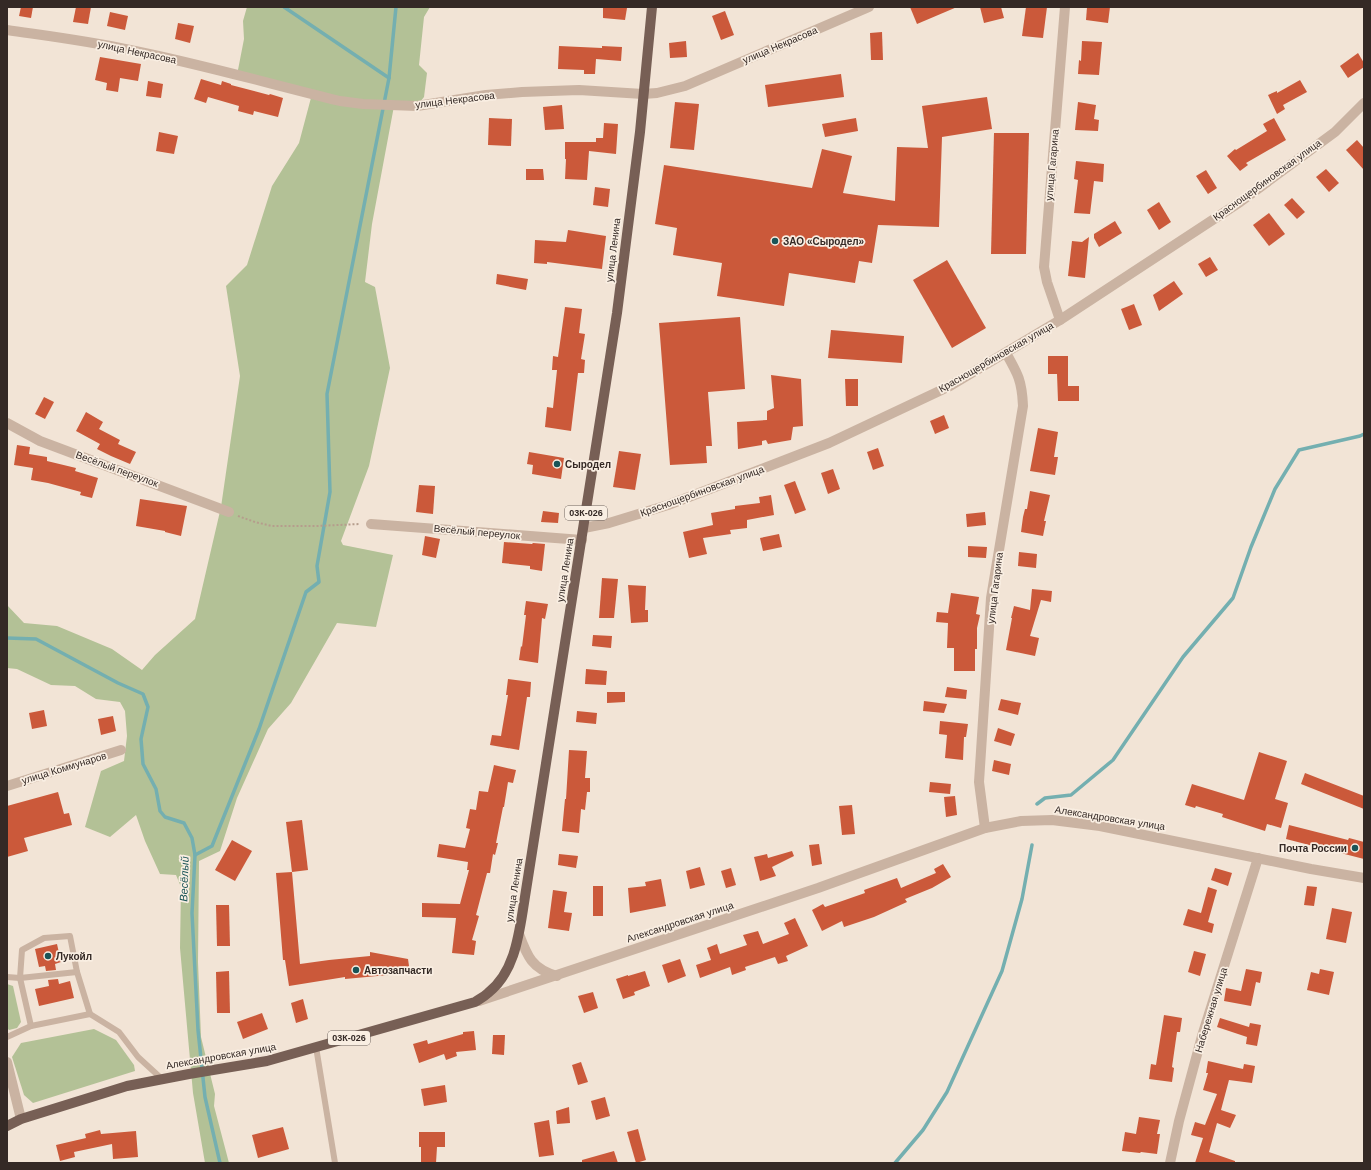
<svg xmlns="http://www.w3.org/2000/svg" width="1371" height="1170" viewBox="0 0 1371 1170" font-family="Arial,sans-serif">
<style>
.green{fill:#b3c196}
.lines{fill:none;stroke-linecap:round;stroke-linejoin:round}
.stream{stroke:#74afb0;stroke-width:3.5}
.building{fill:#cb593a}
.path{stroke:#b59d8c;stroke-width:2;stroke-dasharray:2 2;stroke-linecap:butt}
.service{stroke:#cab3a2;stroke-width:6}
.minor{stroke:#cab3a2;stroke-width:10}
.primary{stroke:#775f55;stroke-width:10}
.poi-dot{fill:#195457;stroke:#f9eee2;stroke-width:1.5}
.labels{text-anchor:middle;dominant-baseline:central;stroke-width:3.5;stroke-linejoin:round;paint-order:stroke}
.shield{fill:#f9eee2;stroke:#6f645e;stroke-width:1}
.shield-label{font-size:9px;font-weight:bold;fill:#342925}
.street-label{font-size:10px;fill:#342925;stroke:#f9eee2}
.poi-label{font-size:10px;font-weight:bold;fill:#342925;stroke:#f9eee2;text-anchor:start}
.water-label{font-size:11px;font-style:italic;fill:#195457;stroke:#f9eee2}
</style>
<rect width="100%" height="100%" fill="#f2e4d6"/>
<!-- green -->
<g class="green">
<path d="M247,7H430L424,17L419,65L427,73L424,97L417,106H394L372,224L365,282L375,287L390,368L369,466L341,541L343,545L393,555L376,627L337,623L291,703L268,729L237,798L220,851L199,861L198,962L201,1037L215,1094L214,1106L229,1163H205L193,1093L180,948L181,887L176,875L160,874L145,841L136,815L110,837L85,827L101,771L124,761L127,736L125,711L120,702L96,699L75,686L51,685L17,669L7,668V605L24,623L57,626L112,649L142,670L155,655L195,619L221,507L240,376L226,286L247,265L272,186L299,143L312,94L237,75L244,39L243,21Z"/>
<path d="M7,984L13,986L21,1022L17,1028L9,1030L7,1028Z"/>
<path d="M94,1029L116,1040L134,1065L135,1071L33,1103L24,1095L12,1057L21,1043Z"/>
</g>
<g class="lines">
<!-- stream -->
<g class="stream">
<path d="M284,7L389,78"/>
<path d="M7,638L36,639L118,683L143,694L148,707L141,739L143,764L156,789L160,811L165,817L184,823L192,838L195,855L192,913L198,1030L205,1097L220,1163"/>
<path d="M1037,804L1045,798L1071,795L1113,760L1183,657L1233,598L1251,547L1275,489L1299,450L1360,436L1364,434"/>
<path d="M195,855L212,846L259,729L306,592L319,582L317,566L330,492L327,394L389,78L396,7"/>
<path d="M895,1163L923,1130L947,1092L1002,971L1022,899L1032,845"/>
</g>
</g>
<!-- building -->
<g class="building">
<path d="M21,7H33L31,18L19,16Z"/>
<path d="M76,7H91L88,24L73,22Z"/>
<path d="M603,7L627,8L625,20L603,18Z"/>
<path d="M910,7H957L917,24Z"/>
<path d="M980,7H1001L1004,18L984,23Z"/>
<path d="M1026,7H1047L1043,38L1022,36Z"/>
<path d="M1087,7H1110L1108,23L1086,20Z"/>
<path d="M725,11L734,35L721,40L712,16Z"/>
<path d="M110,12L128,16L125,30L107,26Z"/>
<path d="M178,23L194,26L190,43L175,39Z"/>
<path d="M882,32L883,60H871L870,33Z"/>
<path d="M686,41L687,57L670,58L669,43Z"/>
<path d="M1082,41L1102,42L1099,75L1078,74L1079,60L1081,61Z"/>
<path d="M559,46L602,48V46L622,47L621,61L596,59L595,74H584V70L558,69Z"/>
<path d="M1358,53L1364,63V67L1348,78L1340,66Z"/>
<path d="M100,57L141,64L138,81L120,78L118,92L106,90L107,83L95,80Z"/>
<path d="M841,74L844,97L768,107L765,85Z"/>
<path d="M201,79L221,85L222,81L231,84V85L269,95L270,94L283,98L278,117L254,111L253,115L238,111L239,106L208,97L206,103L194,99Z"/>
<path d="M1300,80L1307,92L1283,105L1285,109L1277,114L1268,95L1277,91V93Z"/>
<path d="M148,81L163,84L161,98L146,96Z"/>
<path d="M987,97L992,129L942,137L939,227L878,225L872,263L859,261L855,283L789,273L784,306L717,296L722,263L673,255L677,228L655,224L664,165L812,188L822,149L852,156L843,193L895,201L897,147L928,148L922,106Z"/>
<path d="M675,102L699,104L694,150L670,148Z"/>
<path d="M1078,102L1096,105L1094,119L1099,120L1098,131L1075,130Z"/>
<path d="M562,105L564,129L545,130L543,107Z"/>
<path d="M489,118L512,119L511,146L488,145Z"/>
<path d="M856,118L858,131L825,137L822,124Z"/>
<path d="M1274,118L1286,140L1246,163L1248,165L1240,171L1227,156L1235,149L1236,150L1267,131L1263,124Z"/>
<path d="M604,123L618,124L616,154L589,151L587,180L565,179L566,159H565V142H596V138H603Z"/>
<path d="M159,132L178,136L174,154L156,151Z"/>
<path d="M994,133H1029L1026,254H991Z"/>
<path d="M1357,140L1364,148V170L1346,150Z"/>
<path d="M1076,161L1104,164L1103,182L1094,181L1090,214L1074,213L1078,180L1074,179Z"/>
<path d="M526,169H543L544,180H526Z"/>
<path d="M1326,169L1339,183L1329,192L1316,177Z"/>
<path d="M1206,170L1217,188L1208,194L1196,176Z"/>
<path d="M595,187L610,189L608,207L593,205Z"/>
<path d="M1292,198L1305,212L1297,219L1284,205Z"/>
<path d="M1159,202L1171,222L1159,230L1147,210Z"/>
<path d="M1269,213L1285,234L1269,246L1253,225Z"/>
<path d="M1115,221L1122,233L1099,247L1094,238V234Z"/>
<path d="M568,230L606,236L602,269L547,262V264L534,263L535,240L566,242Z"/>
<path d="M1089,237L1085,278L1068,276L1072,241L1082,242Z"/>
<path d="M1210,257L1218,270L1206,277L1198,264Z"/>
<path d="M947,260L986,328L952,348L913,280Z"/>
<path d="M497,274L528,279L526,290L496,284Z"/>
<path d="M1174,281L1183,294L1159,311L1153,295Z"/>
<path d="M1134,304L1142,325L1129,330L1121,309Z"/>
<path d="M565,307L582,309L579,333L585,334L581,359L585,360L584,373H578L571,431L545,427L547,407L553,408L557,370H552L553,356L558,357Z"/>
<path d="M740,317L745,389L708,392L712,446H706L707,463L670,465L659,323Z"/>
<path d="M831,330L904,336L902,363L828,358Z"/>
<path d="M1048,356H1068V386H1079V401H1058L1057,374H1048Z"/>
<path d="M771,375L801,379L803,426L793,427L791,440L768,444L766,440L762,441V445L738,449L737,422L767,420V411L774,408Z"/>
<path d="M845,379H858V406H846Z"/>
<path d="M44,397L54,402L45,419L35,414Z"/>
<path d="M86,412L103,422L99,429L120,440L118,444L136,452L130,464L111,456L97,449L100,444L76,431Z"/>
<path d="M944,415L949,428L935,434L930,421Z"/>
<path d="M1038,428L1058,432L1054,457H1058L1055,475L1030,471Z"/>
<path d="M17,445L30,447L29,454L47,457V461L76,468L75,471L98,478L92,498L80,495L81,492L48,483L31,480L33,468L14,465Z"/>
<path d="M878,448L884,466L873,470L867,452Z"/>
<path d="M619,451L641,454L635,490L613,487Z"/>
<path d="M529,452L564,458L561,479L532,474L533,465L527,464Z"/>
<path d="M833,469L840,489L828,494L821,473Z"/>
<path d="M795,481L806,510L795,514L784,485Z"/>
<path d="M419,485L435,486L433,514L416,512Z"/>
<path d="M1030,491L1050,495L1044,521H1046L1043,536L1021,532L1023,517L1025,509H1027Z"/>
<path d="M771,495L774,515L747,520V528L730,530L731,534L703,538L707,554L689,558L683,532L713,525L711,513L735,509V506L760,503L759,497Z"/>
<path d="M140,499L187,506L181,536L165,532V531L136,526Z"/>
<path d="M543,511L559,513L558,523L541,522Z"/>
<path d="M985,512L986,525L967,527L966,514Z"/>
<path d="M779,534L782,547L763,551L760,538Z"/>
<path d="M425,536L440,539L436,558L422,555Z"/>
<path d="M504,542L532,544L533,543L545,544L542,571L530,569V566L502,563Z"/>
<path d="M968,546L987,547L986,558L968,557Z"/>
<path d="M1019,552L1037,554L1036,568L1018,566Z"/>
<path d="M602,578L618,579L614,618H599Z"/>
<path d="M628,585L646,586L645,610H648V622L631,623Z"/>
<path d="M1032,589L1052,591L1051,602L1041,600L1030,636L1039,638L1035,656L1006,650L1012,618H1011L1014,606L1030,610Z"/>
<path d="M951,593L979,597L976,614L980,615L977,628V649H975V671H954V648H947L948,623L936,622L937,612L948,613Z"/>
<path d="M526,601L548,604L545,619L542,618L538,663L519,660L521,646L522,647L526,615H524Z"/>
<path d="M593,635L612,636L611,648L592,646Z"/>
<path d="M586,669L607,671L606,685L585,684Z"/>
<path d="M508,679L531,682L530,697H527L519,750L490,745L492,735L501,736L508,695H506Z"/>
<path d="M947,687L967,690L966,699L945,697Z"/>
<path d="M607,692H625V702L607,703Z"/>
<path d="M1001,699L1021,703L1018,715L998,710Z"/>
<path d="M924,701L947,704L944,713L923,711Z"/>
<path d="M44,710L47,726L32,729L29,713Z"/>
<path d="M577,711L597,713L596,724L576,722Z"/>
<path d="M113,716L116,731L101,735L98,719Z"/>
<path d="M940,721L968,724L966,737H964L963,760L945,758L947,735L939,734Z"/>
<path d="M998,728L1015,734L1011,746L994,741Z"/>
<path d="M569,750L587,751L585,778H590V792H587L585,810L581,809L579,833L562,831L565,799H566Z"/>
<path d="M1259,752L1287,761L1275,799L1288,803L1281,828L1267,824L1265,831L1222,817L1223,814L1196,806L1195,808L1185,805L1192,784L1244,800Z"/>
<path d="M994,760L1011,764L1009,775L992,771Z"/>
<path d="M494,765L516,770L513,783L508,782L504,807H503L496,843H498L495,855L493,854L490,873H487L476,915L479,916L472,940L476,941L474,955L452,953L456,918L422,917V903L460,904L469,870H467L468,862L437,857L439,844L465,848L470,829L466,828L470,809L476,810L479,791L488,792Z"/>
<path d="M1305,773L1364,796V809L1301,784Z"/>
<path d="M930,782L951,784L950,794L929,792Z"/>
<path d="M58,792L64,814L69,813L72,825L24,838L28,851L7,857V806Z"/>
<path d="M955,796L957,815L946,817L944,797Z"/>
<path d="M852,805L855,834L842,835L839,806Z"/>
<path d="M302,820L308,870L292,872L286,822Z"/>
<path d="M1289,825L1348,840L1349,838L1364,842V859L1286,839Z"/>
<path d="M232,840L252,851L235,881L215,870Z"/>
<path d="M819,844L822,864L812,866L809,845Z"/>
<path d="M792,851L794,856L772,867L776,876L760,881L754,857L767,854L768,858Z"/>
<path d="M559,854L578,856L576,868L558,865Z"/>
<path d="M943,864L951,877L932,888L905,899L907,902L874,917L844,927L842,921L822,931L812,910L823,904L825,907L865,893L864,890L897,878L901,888L936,873L934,869Z"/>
<path d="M700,867L705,885L690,889L686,871Z"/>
<path d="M731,868L736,885L726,888L721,871Z"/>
<path d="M1215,868L1232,873L1228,886L1211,880Z"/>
<path d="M292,872L300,964L329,960L370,956V952L408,959L410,973L345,979V977L289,986L285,960H283L276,873Z"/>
<path d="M661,879L666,906L630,913L628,888L646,886L645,882Z"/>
<rect x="593" y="886" width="10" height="30"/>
<path d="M1307,886L1317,887L1314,906L1304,905Z"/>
<path d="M1208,887L1217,890L1208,922L1214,924L1212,933L1183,925L1188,909L1201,913Z"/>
<path d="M553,890L567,892L564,912L572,913L569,931L548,928Z"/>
<path d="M216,905H229L230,946H217Z"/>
<path d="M1332,908L1352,912L1346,943L1326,939Z"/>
<path d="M795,918L808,946L786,956L788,961L778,964L775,957L745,967L746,970L732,975L730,967L700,978L696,965L711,960L707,948L717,944L720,954L747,945L743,935L758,931L763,944L789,934L784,923Z"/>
<path d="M57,944L61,962L55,964L56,970L46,971L45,966L39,967L35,949Z"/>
<path d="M1194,951L1206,954L1200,976L1188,972Z"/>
<path d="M680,959L686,976L668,983L662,965Z"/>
<path d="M1246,969L1262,972L1260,983L1256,982L1251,1006L1224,1001L1226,988L1241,991Z"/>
<path d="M1320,969L1334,972L1329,995L1307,990L1311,972L1319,974Z"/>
<path d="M229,971L230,1013H217L216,972Z"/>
<path d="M645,971L650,986L634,992L635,995L623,999L616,979L628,975V976Z"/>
<path d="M58,979L59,984L70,981L74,998L39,1006L35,989L49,986L48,980Z"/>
<path d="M593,992L598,1008L584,1013L578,996Z"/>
<path d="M303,999L308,1019L296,1023L291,1003Z"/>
<path d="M262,1013L268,1029L243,1039L237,1022Z"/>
<path d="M1164,1015L1182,1018L1180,1032H1177L1172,1067L1174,1068L1172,1082L1149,1079L1151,1064L1156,1065Z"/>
<path d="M1220,1018L1249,1027L1250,1023L1261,1025L1257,1046L1246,1044L1247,1037L1217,1027Z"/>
<path d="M474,1031L476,1050L456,1052L457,1056L446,1060L444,1054L419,1063L413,1044L427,1040L428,1044L463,1034V1032Z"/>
<path d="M493,1035H505L504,1055L492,1054Z"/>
<path d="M1208,1061L1243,1069L1244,1064L1255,1066L1252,1083L1229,1080L1221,1110L1236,1115L1230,1128L1217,1123L1209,1152L1235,1161V1163H1195L1203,1138L1191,1135L1195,1122L1205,1125L1217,1094L1203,1090L1208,1073H1206Z"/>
<path d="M581,1062L588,1082L578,1085L572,1065Z"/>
<path d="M445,1085L447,1102L424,1106L421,1089Z"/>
<path d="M605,1097L610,1116L596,1120L591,1101Z"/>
<path d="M569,1107L570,1123L557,1124L556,1111Z"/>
<path d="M1139,1117L1160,1120L1157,1134H1160L1157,1154L1141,1152L1140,1153L1122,1151L1125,1132L1136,1134Z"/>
<path d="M549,1120L554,1155L539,1157L534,1123Z"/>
<path d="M283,1127L289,1149L258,1158L252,1135Z"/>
<path d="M638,1129L646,1160L636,1163L627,1132Z"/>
<path d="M100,1130L101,1134L136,1131L138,1157L113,1159L112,1144L74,1152L75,1157L60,1161L56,1145L86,1138L85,1134Z"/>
<path d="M419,1132H445V1147H437L436,1163H421V1147H419Z"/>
<path d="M614,1151L618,1163H582V1160Z"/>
</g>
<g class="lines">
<!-- path -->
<path class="path" d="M238,516L255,522L272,526H317L360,524"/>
<!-- service -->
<g class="service">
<path d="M7,977L20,978L77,972"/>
<path d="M31,1026L20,978L22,950L44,938L70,936L77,972L90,1014L119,1032L138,1057L162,1079"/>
<path d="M7,1037L31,1026L90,1014"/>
<path d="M316,1047L335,1163"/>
</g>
<!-- minor -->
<g class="minor">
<path d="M7,30C48,36 89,41 130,50C201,64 270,84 340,101L363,104L417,106L486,95L522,92L579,90L643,94L657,93L685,86L869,7"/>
<path d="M1060,320L1047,282L1044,267L1065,7"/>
<path d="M7,423L40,441L229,512"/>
<path d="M371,524L582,540"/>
<path d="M584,528L609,523L668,505L829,443L950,386L1060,320L1240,202L1335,132L1364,103"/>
<path d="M7,786L121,750"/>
<path d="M985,828L979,782L991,598L1023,406C1022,381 1018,374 1006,353"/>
<path d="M519,934C527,956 532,969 557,976"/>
<path d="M479,1001L818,888L985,828L1021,821L1052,820L1100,826L1311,869L1364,878"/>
<path d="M7,1062L21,1119"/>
<path d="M1170,1163L1179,1121L1202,1036L1258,858"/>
</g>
<!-- primary -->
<path class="primary" d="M7,1126L21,1119L127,1086L189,1074L267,1061L475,1002C479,999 484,997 488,993C515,972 519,934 524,903L617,313L640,132L652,7"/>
</g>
<!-- markers -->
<g class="poi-dot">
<circle cx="775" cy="241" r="4"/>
<circle cx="557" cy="464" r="4"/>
<circle cx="1355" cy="848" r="4"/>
<circle cx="48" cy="956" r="4"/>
<circle cx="356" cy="970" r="4"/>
</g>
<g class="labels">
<!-- shield labels -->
<g class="shield">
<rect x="565" y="506" width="42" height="14" rx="3"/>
<rect x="328" y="1031" width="42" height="14" rx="3"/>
</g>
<g class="shield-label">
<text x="586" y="513">03К-026</text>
<text x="349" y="1038">03К-026</text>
</g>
<!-- street labels -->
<g class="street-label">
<text transform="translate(780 45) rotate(-23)">улица Некрасова</text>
<text transform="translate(137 52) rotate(12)">улица Некрасова</text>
<text transform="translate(455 100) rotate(-7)">улица Некрасова</text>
<text transform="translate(1052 165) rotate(-85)">улица Гагарина</text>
<text transform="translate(1267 180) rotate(-36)">Краснощербиновская улица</text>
<text transform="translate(613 250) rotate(-83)">улица Ленина</text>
<text transform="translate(996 357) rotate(-30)">Краснощербиновская улица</text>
<text transform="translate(117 469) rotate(20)">Весёлый переулок</text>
<text transform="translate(702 491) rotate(-20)">Краснощербиновская улица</text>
<text transform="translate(477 532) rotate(5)">Весёлый переулок</text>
<text transform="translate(565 570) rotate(-81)">улица Ленина</text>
<text transform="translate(995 588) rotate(-83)">улица Гагарина</text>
<text transform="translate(64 768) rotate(-17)">улица Коммунаров</text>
<text transform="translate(1110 818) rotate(9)">Александровская улица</text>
<text transform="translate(514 890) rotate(-81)">улица Ленина</text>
<text transform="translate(680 922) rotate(-18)">Александровская улица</text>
<text transform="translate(1211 1010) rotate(-73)">Набережная улица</text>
<text transform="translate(221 1056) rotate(-10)">Александровская улица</text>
</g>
<!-- poi labels -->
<g class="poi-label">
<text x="783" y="241">ЗАО «Сыродел»</text>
<text x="565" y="464">Сыродел</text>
<text x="1347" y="848" text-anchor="end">Почта России</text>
<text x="56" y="956">Лукойл</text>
<text x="364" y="970">Автозапчасти</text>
</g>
<!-- water labels -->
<g class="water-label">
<text transform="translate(184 879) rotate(-88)">Весёлый</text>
</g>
</g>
<!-- border -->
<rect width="1371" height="1170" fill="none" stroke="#342925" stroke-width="16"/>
</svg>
